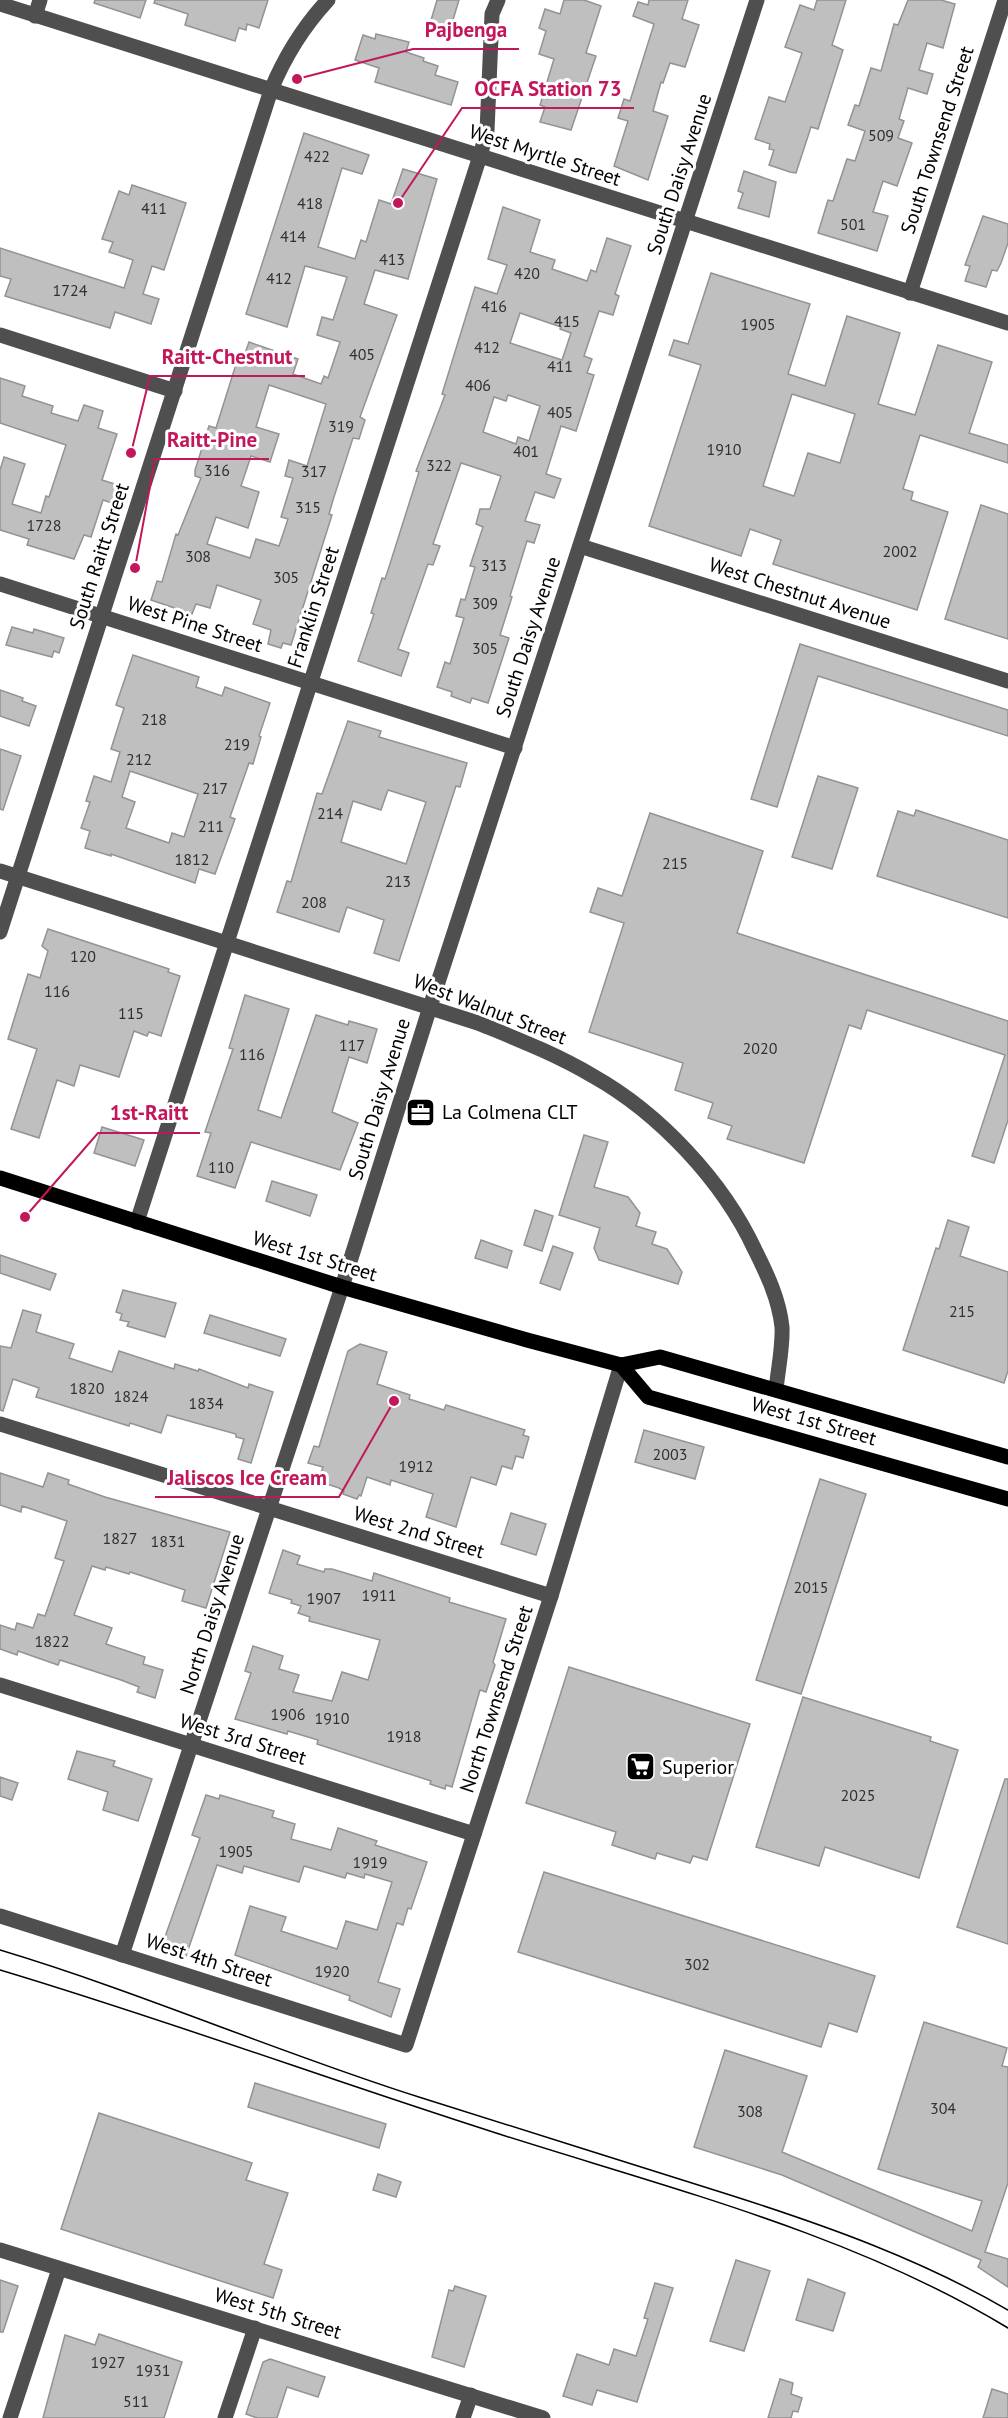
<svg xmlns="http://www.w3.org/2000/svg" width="1008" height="2418" viewBox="0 0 1008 2418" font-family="'PT Sans',sans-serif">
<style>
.building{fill:#bfbfbf;stroke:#939393;stroke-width:1.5;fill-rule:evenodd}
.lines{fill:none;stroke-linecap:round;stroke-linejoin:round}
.minor{stroke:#4f4f4f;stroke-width:15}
.major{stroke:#000;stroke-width:15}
.tram{stroke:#000;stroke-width:1.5}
.labels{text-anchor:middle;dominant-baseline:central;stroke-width:6;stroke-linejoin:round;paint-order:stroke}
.number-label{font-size:16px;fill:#303030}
.street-label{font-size:20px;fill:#000;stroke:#fff}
.poi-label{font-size:20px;fill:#000;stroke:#fff;text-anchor:start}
.leader{fill:none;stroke:#c2185b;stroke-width:2}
.callout-dot{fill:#c2185b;stroke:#fff;stroke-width:2}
.callout-label{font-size:21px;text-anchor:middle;font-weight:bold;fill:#c2185b;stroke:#fff;stroke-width:6;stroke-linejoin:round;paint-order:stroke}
</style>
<rect width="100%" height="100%" fill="#fff"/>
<!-- building -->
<g class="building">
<path d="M95,0H146L140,18L94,3Z"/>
<path d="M155,0H268L259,28L247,24L246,30L239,28L235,41L185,25L188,14L154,3Z"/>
<path d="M437,0H459L449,33L429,27Z"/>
<path d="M564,0H584L601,6L586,53L596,56L571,130L540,122L545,107L540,105L554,59L539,54L546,31L539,28L545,9L560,14Z"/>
<path d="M649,0H688L682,19L699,25L685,67L670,63L663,83L661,82L653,111L668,116L648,180L614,166L628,121L618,118L624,99L630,101L654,24L633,16L638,2L648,5Z"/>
<path d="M817,0H846L832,45L843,50L818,129L811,127L796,173L790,172L769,165L774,150L769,149L770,144L755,139L769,97L785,102L792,82L802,53L785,47L800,5L814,10Z"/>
<path d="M908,0H941L955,4L943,48L927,43L919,70L933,74L927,94L908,88L899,119L904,121L898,138L912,143L897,186L883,181L873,212L888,216L877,251L818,233L828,200L833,201L847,159L855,161L865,131L848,125L855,105L859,106L871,68L881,71L894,24L898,25Z"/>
<path d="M376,34L409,42L406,52L424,58L423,61L438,66L435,75L458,82L451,105L375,82L379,68L355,60L363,35L375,39Z"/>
<path d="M304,133L369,155L362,174L342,168L318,247L355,259L361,240L366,242L379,200L391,204L403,169L437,179L408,279L375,270L364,304L397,315L360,417L365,420L359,439L353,438L333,500L329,514L332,515L291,645L283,643L281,648L268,644L271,630L253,624L261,600L217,585L210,608L196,604L192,614L151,600L157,581L162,582L176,534L178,535L201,478L195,476V470L209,426L216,428L237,361L242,362L249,342L298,359L293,374L321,384L324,376L328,378L340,342L317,335L322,317L333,320L347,277L305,266L287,327L246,314ZM269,385L326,404L307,466L289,460L285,476L293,478L281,517L288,519L279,546L256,539L250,558L207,544L216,517L248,528L259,492L241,486L251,456L270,462L279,434L256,427Z"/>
<path d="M744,171L776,182L769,217L738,208L743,193L738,191Z"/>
<path d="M132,185L186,203L164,270L152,266L143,294L159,299L151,324L115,312L110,328L5,296L11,279L0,276V248L124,288L133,260L109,252L113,242L102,239L119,191L129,195Z"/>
<path d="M503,207L540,220L530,252L555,260L552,269L587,281L591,270L596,272L607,238L631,246L615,294L619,296L613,315L599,311L584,356L592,359L587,373L594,375L576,431L561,426L546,474L561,479L554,498L535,492L525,521L540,525L534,543L527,541L510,596L512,597L500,635L509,638L488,703L472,698L470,703L451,696L452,692L437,687L445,662L450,664L464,618L456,616L461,599L465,600L475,567L470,566L483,527L476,524L480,509H490L501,476L461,463L433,544L440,546L433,565L428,564L398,649L409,653L401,676L358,661L374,614L371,613L382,578L385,579L389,567L419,472L416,471L445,395L442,394L475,287L497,294L507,265L488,259ZM520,313L561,327L560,329L571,333L562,360L510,343ZM508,395L540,406L529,441L518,437L516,444L483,432L494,397L506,401Z"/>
<path d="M983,216L1008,224V243L1001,263L997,271L992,270L986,287L965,281L970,266L965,265Z"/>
<path d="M711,273L810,304L788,374L825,386L847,316L900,333L878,404L915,415L938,345L992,362L969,433L1008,445V463L920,435L903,489L913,492L911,500L948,512L917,610L773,564L781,540L750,529L741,556L649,526L701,365L669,355L674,340L688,344ZM792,394L855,414L840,463L808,453L794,496L763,486Z"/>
<path d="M0,378L25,386L22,396L53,406L51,413L78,421L84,405L103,411L98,428L117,434L102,480L118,485L112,503L103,500L91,537L84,535L74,559L27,545L29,539L0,530V470L4,457L25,464L12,504L41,513L46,496L49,497L66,445L0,423Z"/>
<path d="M981,505L1008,514V639L945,619Z"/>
<path d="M12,627L33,633L34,629L64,638L59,653L54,651L52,657L6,645Z"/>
<path d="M800,644L1008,710V736L818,676L777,807L751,799Z"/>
<path d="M133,655L199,677L196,687L222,696L225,687L270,703L259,736L261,737L253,764L249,763L230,817L235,819L215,874L199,869L195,883L111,854V856L85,848L90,831L81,828L90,802L86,801L94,776L111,782L120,752L111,749L124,708L116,705ZM130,771L198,794L184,837L172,833L169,843L126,828L135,802L122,797Z"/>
<path d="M0,690L23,698L22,701L36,706L29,726L0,716Z"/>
<path d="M348,721L381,731L379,737L467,763L460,787L456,786L399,961L374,953L384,920L347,907L339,932L277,912L287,881L291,882L317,793L322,794ZM388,790L426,802L406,864L341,842L353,801L381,810Z"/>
<path d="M0,749L21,756L3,810L0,809Z"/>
<path d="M818,776L858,788L832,869L792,857Z"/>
<path d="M916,810L1008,840V918L877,876L898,811L914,816Z"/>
<path d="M650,813L763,851L737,933L1008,1021V1120L994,1163L972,1156L1005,1055L867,1010L861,1029L849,1025L804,1163L727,1139L732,1126L708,1118L713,1103L675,1090L683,1063L589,1032L624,923L590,912L598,888L622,896Z"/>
<path d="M48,929L169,969L168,972L180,976L161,1036L149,1032L147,1036L134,1031L119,1077L80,1065L74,1086L57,1080L39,1138L11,1129L37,1049L8,1039L28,974L40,978L48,951L42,946Z"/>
<path d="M245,995L289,1009L258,1110L281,1118L316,1015L348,1025L349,1021L377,1029L367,1063L349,1057L332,1112L358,1123L340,1170L251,1142L235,1188L197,1176L211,1133L205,1132L233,1049L229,1048Z"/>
<path d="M102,1127L144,1140L135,1166L94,1153Z"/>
<path d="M584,1135L608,1142L594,1187L628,1197L640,1213L636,1226L656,1232L652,1244L667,1249L682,1272L678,1284L599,1260L594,1248L600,1228L559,1215Z"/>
<path d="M272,1181L317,1195L310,1216L266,1201Z"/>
<path d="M535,1210L553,1216L542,1251L524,1245Z"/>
<path d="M948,1220L969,1227L960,1256L1008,1272V1371L1004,1383L903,1350L936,1248L939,1249Z"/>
<path d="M481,1240L512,1251L507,1268L475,1258Z"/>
<path d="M553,1246L573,1253L560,1290L540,1283Z"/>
<path d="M0,1255L56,1274L50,1290L0,1273Z"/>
<path d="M123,1290L176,1303L165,1337L127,1326L129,1322L120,1320L122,1314L116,1312Z"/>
<path d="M23,1310L41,1315L36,1332L74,1344L69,1358L112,1372L119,1351L174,1369L175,1364L198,1371L199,1369L248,1388L249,1384L273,1392L251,1463L238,1459L244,1439L236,1437V1434L167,1415L161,1433L130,1423L129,1426L36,1397L39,1388L13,1379L3,1411L0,1410V1346L11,1348Z"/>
<path d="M210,1315L286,1339L280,1356L204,1333Z"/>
<path d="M360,1344L387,1352L377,1384L410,1395L409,1399L444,1410L446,1405L525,1430L523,1435L529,1437L523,1458L516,1456L512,1469L502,1466L496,1485L471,1477L456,1527L426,1517L433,1494L391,1480L390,1485L367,1477L361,1496L359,1495L357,1499L343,1494L344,1491L339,1488L318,1481L323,1467L308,1463L314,1446L319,1447L348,1351Z"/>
<path d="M644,1430L704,1447L695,1479L635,1462Z"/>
<path d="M0,1473L43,1487L48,1473L69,1480L68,1484L105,1497L230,1532L206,1608L182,1601L185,1590L130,1572L129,1574L106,1567L105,1570L92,1566L74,1615L112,1628L106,1644L145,1657L143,1664L163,1670L155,1698L137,1692L139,1687L121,1680L60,1660L58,1665L18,1651L17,1655L0,1649V1625L15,1630L17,1623L33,1628L38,1614L45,1616L64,1561L55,1558L67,1521L22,1506L21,1512L0,1505Z"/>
<path d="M820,1479L866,1494L801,1694L756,1680Z"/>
<path d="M511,1513L546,1524L536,1555L501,1544Z"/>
<path d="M283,1550L300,1556L297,1564L324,1572L325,1569H332L372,1581L374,1573L450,1598L449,1602L506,1619L493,1662L495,1665L486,1692L480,1690L452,1787L446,1785L445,1789L430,1784L431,1781L317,1744L318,1740L288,1731L287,1734L235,1719L251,1673L245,1671L253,1646L283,1656L279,1669L299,1675L293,1692L332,1701L342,1672L368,1680L380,1640L309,1621L310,1617L298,1613L301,1606L291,1603L292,1600L269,1593Z"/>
<path d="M569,1667L750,1724L707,1860L693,1856L690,1863L657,1853L655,1859L612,1845L616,1832L526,1803Z"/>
<path d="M803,1697L931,1737L930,1741L958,1750L919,1878L825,1847L819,1866L756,1847Z"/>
<path d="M77,1751L115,1761L113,1766L152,1779L138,1821L103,1810L108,1792L68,1779Z"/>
<path d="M0,1777L18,1783L12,1800L0,1796Z"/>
<path d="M1005,1779H1008V1944L957,1927Z"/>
<path d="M206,1795L219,1799L220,1795L274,1811L272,1817L295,1824L291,1839L331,1850L338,1828L377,1841L375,1845L427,1862L411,1909L408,1908L403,1925L397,1923L378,1982L400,1989L391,2017L349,2000L350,1996L235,1955L250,1906L286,1917L281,1931L337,1949L346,1921L377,1930L392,1882L365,1874L364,1878L347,1873L345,1878L304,1866L299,1882L244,1866L242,1873L217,1865L186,1956L161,1948L200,1838L192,1835Z"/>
<path d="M544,1872L875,1976L857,2032L829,2023L821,2047L518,1952Z"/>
<path d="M924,2022L1007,2048L1002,2066L1008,2067V2183L985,2252L1008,2259V2287L978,2267L981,2260L782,2175L694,2147L725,2050L807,2076L782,2152L972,2231L982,2201L878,2169Z"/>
<path d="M255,2083L386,2124L379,2148L248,2107Z"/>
<path d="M99,2113L252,2163L246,2180L288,2193L264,2264L282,2270L273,2298L61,2229Z"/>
<path d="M378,2174L401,2182L396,2197L373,2190Z"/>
<path d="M736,2260L770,2271L744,2351L710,2341Z"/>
<path d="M808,2279L845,2293L833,2331L796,2320Z"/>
<path d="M0,2280L18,2286L3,2332H0Z"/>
<path d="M655,2283L673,2288L637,2402L597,2390L592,2405L563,2396L577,2354L609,2365L614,2349L636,2356L648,2319L644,2318Z"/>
<path d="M455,2286L486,2296L464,2367L432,2357L449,2290L453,2291Z"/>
<path d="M99,2334L182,2362L164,2418H43L65,2335L95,2345Z"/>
<path d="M270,2359L325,2377L318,2397L287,2387L277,2418H257L246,2414L263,2362Z"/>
<path d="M780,2379L793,2383L791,2394L802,2398L798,2412L793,2411L791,2418H768Z"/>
<path d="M992,2389L1008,2394V2418H983Z"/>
</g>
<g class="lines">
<!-- minor -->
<g class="minor">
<path d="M0,4L1008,323"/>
<path d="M35,16L40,0"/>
<path d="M910,293L1005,0"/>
<path d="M0,335L175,391"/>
<path d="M580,546L1008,681"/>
<path d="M0,584L515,748"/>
<path d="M0,871L478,1023C517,1039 556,1054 593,1076C659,1113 723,1181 755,1250C767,1274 779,1299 782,1327C783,1347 778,1369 776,1390"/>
<path d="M0,932L271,90C285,56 303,27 328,0"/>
<path d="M137,1222L480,156L487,131L492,14L498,0"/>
<path d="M0,1424L551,1596"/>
<path d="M0,1685L474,1834"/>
<path d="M0,1916L406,2045L551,1596L621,1365"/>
<path d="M122,1955L342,1287L430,1007L757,0"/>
<path d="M0,2250L543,2418"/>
<path d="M10,2418L59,2269"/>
<path d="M225,2418L255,2328"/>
<path d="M463,2418L471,2395"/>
</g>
<!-- major -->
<g class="major">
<path d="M0,1178L342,1287L527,1340L621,1365L660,1357L1008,1457"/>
<path d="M621,1365L648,1397L1008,1499"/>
</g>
<!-- tram -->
<g class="tram">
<path d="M0,1950C143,1993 279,2053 422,2098C524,2131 628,2162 730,2195C827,2226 920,2259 1008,2310"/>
<path d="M0,1970C167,2020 330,2080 496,2133C668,2188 853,2234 1008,2328"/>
</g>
</g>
<!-- icons -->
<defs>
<symbol id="office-square" viewBox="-11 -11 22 22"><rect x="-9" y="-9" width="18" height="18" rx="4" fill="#000" stroke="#fff"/><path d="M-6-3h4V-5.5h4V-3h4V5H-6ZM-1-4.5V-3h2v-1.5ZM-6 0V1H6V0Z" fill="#fff"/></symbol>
<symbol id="supermarket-square" viewBox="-11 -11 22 22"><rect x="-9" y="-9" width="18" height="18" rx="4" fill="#000" stroke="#fff"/><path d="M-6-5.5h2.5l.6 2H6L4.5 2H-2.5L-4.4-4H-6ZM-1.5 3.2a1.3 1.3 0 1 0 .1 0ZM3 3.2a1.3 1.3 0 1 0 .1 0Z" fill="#fff"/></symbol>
</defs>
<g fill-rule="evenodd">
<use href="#office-square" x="404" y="1096" width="33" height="33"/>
<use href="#supermarket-square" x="624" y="1750" width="33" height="33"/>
</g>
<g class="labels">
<!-- number labels -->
<g class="number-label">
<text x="881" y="135">509</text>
<text x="317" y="156">422</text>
<text x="310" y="203">418</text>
<text x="154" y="208">411</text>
<text x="853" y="224">501</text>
<text x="293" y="236">414</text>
<text x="392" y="259">413</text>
<text x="527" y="273">420</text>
<text x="279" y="278">412</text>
<text x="70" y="290">1724</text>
<text x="494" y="306">416</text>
<text x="567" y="321">415</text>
<text x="758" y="324">1905</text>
<text x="487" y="347">412</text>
<text x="362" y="354">405</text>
<text x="560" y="366">411</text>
<text x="478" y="385">406</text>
<text x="560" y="412">405</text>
<text x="341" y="426">319</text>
<text x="724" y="449">1910</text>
<text x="526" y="451">401</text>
<text x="439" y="465">322</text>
<text x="217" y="470">316</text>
<text x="314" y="471">317</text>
<text x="308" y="507">315</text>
<text x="44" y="525">1728</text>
<text x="900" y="551">2002</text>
<text x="198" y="556">308</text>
<text x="494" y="565">313</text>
<text x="286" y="577">305</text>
<text x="485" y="603">309</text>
<text x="485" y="648">305</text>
<text x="154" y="719">218</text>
<text x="237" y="744">219</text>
<text x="139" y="759">212</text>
<text x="215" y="788">217</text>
<text x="330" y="813">214</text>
<text x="211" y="826">211</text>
<text x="192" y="859">1812</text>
<text x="675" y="863">215</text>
<text x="398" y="881">213</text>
<text x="314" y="902">208</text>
<text x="83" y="956">120</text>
<text x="57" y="991">116</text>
<text x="131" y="1013">115</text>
<text x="352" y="1045">117</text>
<text x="760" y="1048">2020</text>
<text x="252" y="1054">116</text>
<text x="221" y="1167">110</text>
<text x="962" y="1311">215</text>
<text x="87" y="1388">1820</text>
<text x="131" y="1396">1824</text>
<text x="206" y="1403">1834</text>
<text x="670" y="1454">2003</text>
<text x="416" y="1466">1912</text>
<text x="120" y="1538">1827</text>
<text x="168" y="1541">1831</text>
<text x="811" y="1587">2015</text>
<text x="379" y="1595">1911</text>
<text x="324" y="1598">1907</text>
<text x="52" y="1641">1822</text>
<text x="288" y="1714">1906</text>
<text x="332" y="1718">1910</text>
<text x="404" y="1736">1918</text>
<text x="858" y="1795">2025</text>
<text x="236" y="1851">1905</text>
<text x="370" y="1862">1919</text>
<text x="697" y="1964">302</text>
<text x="332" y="1971">1920</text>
<text x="943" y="2108">304</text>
<text x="750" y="2111">308</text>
<text x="108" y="2362">1927</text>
<text x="153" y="2370">1931</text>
<text x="136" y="2401">511</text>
</g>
<!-- street labels -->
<g class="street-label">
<text transform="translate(937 140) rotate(-72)">South Townsend Street</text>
<text transform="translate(545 155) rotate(18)">West Myrtle Street</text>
<text transform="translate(679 174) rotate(-72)">South Daisy Avenue</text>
<text transform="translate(99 556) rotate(-72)">South Raitt Street</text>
<text transform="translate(800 593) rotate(18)">West Chestnut Avenue</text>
<text transform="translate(313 607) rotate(-72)">Franklin Street</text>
<text transform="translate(195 624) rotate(18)">West Pine Street</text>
<text transform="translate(528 637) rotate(-72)">South Daisy Avenue</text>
<text transform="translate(490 1009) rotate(21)">West Walnut Street</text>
<text transform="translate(379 1099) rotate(-73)">South Daisy Avenue</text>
<text transform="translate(315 1256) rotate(17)">West 1st Street</text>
<text transform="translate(814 1421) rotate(16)">West 1st Street</text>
<text transform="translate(419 1532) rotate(17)">West 2nd Street</text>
<text transform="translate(212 1614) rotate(-72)">North Daisy Avenue</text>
<text transform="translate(496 1699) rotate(-72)">North Townsend Street</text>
<text transform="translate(243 1739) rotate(17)">West 3rd Street</text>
<text transform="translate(209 1960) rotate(18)">West 4th Street</text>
<text transform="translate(278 2313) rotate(17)">West 5th Street</text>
</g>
<!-- poi labels -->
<g class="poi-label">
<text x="442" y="1112">La Colmena CLT</text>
<text x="662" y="1767">Superior</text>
</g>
</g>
<!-- callouts -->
<path class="leader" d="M297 79L413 49H519M398 203L462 108H634M131 453L150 376H305M135 568L155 459H269M25 1217L98 1133H200M394 1401L339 1497H155"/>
<g class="callout-dot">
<circle cx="297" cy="79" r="6"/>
<circle cx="398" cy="203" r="6"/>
<circle cx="131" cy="453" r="6"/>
<circle cx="135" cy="568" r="6"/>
<circle cx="25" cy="1217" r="6"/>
<circle cx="394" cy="1401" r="6"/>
</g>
<g class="callout-label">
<text x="466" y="37">Pajbenga</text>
<text x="548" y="96">OCFA Station 73</text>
<text x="227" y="364">Raitt-Chestnut</text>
<text x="212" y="447">Raitt-Pine</text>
<text x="149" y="1120">1st-Raitt</text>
<text x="247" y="1485">Jaliscos Ice Cream</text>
</g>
</svg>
